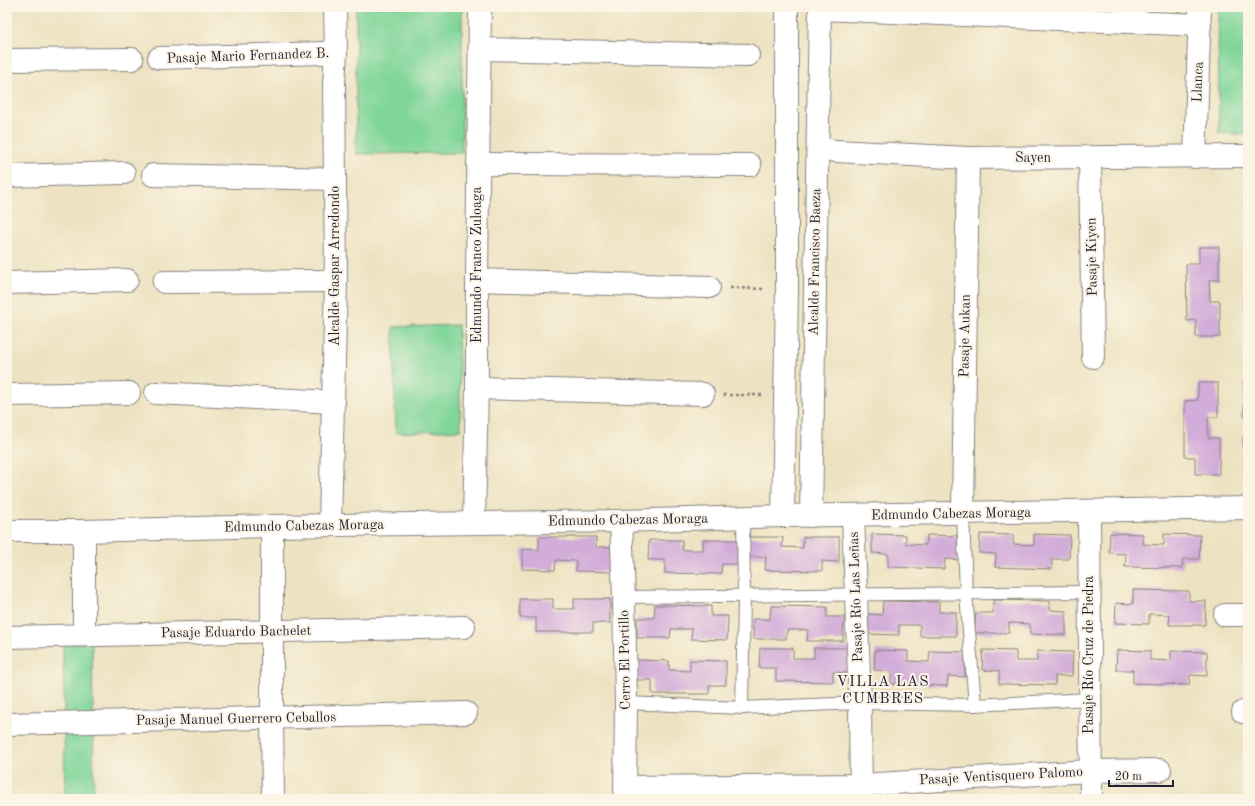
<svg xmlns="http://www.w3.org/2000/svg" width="1255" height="806" viewBox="0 0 1255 806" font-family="'Old Standard TT',serif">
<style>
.green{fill:#80d69a;stroke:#517c6a}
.building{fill:#d3add9}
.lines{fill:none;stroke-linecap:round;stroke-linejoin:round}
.service-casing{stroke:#88827e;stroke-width:14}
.minor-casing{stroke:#88827e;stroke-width:24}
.tertiary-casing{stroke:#88827e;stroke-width:24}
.path{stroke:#88827e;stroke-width:2.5;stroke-dasharray:3 3;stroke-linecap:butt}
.service{stroke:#fff;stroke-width:12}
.minor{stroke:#fff;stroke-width:22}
.tertiary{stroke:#fff;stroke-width:22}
.labels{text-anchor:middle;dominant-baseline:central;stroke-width:4;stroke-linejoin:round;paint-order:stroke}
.street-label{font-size:14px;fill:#22223b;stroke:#fcf5e5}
.neighbourhood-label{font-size:15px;letter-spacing:1px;fill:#22223b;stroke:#fcf5e5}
</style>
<rect width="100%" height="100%" fill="#fcf5e5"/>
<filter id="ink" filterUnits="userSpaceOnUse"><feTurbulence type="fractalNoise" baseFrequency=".025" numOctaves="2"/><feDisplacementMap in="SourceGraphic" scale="8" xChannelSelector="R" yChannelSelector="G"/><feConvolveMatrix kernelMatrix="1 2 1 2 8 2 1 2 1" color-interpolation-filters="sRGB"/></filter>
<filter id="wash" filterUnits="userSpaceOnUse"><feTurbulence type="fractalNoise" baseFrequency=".012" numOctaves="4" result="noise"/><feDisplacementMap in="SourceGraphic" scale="16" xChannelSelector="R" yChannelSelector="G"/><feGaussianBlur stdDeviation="0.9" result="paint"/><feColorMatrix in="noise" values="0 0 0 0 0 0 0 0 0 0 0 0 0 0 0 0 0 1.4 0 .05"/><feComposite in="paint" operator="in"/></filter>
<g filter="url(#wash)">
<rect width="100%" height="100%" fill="#ede3c2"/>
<!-- green -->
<g class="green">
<path d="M356,7H462V153L356,154Z"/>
<path d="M1218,7H1248V135L1219,133Z"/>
<path d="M458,325L461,430L396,433L393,327Z"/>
<path d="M63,643H92L94,799H65Z"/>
</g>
<g id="blocks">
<!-- building -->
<g class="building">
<rect x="1245" y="243" width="3" height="33"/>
<path d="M1199,247H1219V280H1209L1210,301H1220V337H1196V320L1187,321L1186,264H1199Z"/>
<rect x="1245" y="297" width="3" height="36"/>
<rect x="1244" y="382" width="4" height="34"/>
<path d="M1198,383H1218V417H1208V438H1219V474H1195V457H1185V401L1198,400Z"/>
<path d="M1243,437H1248V473H1244Z"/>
<path d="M1110,533L1143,534V544L1164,545V534L1200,535L1199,559H1183L1182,568L1125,567L1126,554L1109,553Z"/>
<path d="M872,534L906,535V544L926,545L927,535L962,536V560L945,559L944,569L888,567V554L872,553Z"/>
<path d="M980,534L1013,535V544L1034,545V534L1070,535L1069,559H1052V569L995,567L996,554L979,553Z"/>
<path d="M539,537H596V547H613L612,572L576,571V561L556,560L555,570L522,569V549L539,550Z"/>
<path d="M749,537H783L782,547L803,548V537H839V562L822,561V571L765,570L766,557H749Z"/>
<path d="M649,540H682V550H703V540H739V564H722L721,574L665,573V560H648Z"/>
<path d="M1133,590L1189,591V601H1206L1205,625H1169L1170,615L1149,614V624L1115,623L1116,603L1133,604Z"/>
<path d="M520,599H553V609H574V599H610V623H593V632H536V618H520Z"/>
<path d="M993,600L1050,601V610L1066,611V635L1030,634V624L1009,623V633H975L976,613H993Z"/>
<path d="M883,601L939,602V612H956V636H920V625H899V635L865,634L866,614L882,615Z"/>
<path d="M655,605L711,606V616H728L727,640L691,639L692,629H671L670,638H637V618H654Z"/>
<path d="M771,606L827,607V617H844L843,641H807L808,630H787L786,639H753V619H770Z"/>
<path d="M760,648H793V658H814V648H850V673L833,672V682L776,681V668H759Z"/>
<path d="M875,650L908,651V661L929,662L930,651L965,652V677L948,676L947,686L891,684V671L874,670Z"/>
<path d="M983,650L1016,651V661H1037V651L1073,652L1072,676H1055V685L999,684V671L982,670Z"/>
<path d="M1117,650L1150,651V660L1171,661V651L1207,652V676L1190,675L1189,685L1133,683V670H1116Z"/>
<path d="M636,660L669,661V670L690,671V660L726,661V685H709V694H652V680H635Z"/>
</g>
</g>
</g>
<g filter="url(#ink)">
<use href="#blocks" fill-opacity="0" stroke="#88827e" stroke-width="1"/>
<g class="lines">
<defs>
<g id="service">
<path d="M963,513L966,594L975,705"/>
<path d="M624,597L1089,592"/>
<path d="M626,703L742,708L860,703L975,705L1090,699"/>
<path d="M742,708L744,596L743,518"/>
</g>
<g id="minor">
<path d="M820,9L1200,25"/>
<path d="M480,49L748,55"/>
<path d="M159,58L323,53H336"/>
<path d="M7,60L132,59"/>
<path d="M818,148L836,151L968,158L1248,156"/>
<path d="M1195,157L1200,7"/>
<path d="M1090,158L1093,357"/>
<path d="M478,164L750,165"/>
<path d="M153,175L335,179"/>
<path d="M7,176L124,173"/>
<path d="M477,280L709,287"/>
<path d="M164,282L336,281"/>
<path d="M7,283L127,280"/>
<path d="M477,388L703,394"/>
<path d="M156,393L334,402"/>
<path d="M7,395L129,393"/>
<path d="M1089,511L1091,799"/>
<path d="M963,513L968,158"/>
<path d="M853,515L860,703L861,799"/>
<path d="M783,516L787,290V7"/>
<path d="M811,516L820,7"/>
<path d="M621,521L624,597L626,703L625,799"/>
<path d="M474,522L477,388V280L480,7"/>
<path d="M330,525L336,281L334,83L336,53L335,7"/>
<path d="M272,526V718L273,799"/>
<path d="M1225,615H1248"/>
<path d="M84,635V531"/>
<path d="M7,637L464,627"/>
<path d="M1243,712H1248"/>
<path d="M7,724L466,713"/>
<path d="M625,787L861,785L1090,771L1160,770"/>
</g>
<path id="tertiary" d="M7,531H84L272,526L621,521L783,516L1248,508"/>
</defs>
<!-- service casing -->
<use href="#service" class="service-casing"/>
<!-- minor casing -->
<use href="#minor" class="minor-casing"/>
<!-- tertiary casing -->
<use href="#tertiary" class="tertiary-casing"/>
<!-- path -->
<g class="path">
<path d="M730,288L765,289"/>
<path d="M723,395H764"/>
</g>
<!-- service -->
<use href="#service" class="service"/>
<!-- minor -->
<use href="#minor" class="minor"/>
<!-- tertiary -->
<use href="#tertiary" class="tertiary"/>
</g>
</g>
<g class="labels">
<!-- street labels -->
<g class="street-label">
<text transform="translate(248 56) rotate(-2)">Pasaje Mario Fernandez B.</text>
<text transform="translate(1198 82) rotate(-88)">Llanca</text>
<text x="1033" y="158">Sayen</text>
<text transform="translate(1092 257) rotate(-91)">Pasaje Kiyen</text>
<text transform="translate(815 262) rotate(-89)">Alcalde Francisco Baeza</text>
<text transform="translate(477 265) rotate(-90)">Edmundo Franco Zuloaga</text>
<text transform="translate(335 266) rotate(-90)">Alcalde Gaspar Arredondo</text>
<text transform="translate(965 336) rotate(-89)">Pasaje Aukan</text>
<text transform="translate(951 514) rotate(-1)">Edmundo Cabezas Moraga</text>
<text transform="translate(628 520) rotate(-1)">Edmundo Cabezas Moraga</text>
<text transform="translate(304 526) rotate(-1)">Edmundo Cabezas Moraga</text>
<text transform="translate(856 597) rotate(-92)">Pasaje Río Las Leñas</text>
<text transform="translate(236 632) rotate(-1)">Pasaje Eduardo Bachelet</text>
<text transform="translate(1089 655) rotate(-90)">Pasaje Río Cruz de Piedra</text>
<text transform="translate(625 660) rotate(-91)">Cerro El Portillo</text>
<text transform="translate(236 719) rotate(-1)">Pasaje Manuel Guerrero Ceballos</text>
<text transform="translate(1001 776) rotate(-3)">Pasaje Ventisquero Palomo</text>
</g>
<!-- neighbourhood labels -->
<g class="neighbourhood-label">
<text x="883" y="682">VILLA LAS<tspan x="883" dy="17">CUMBRES</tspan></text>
</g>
</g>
<!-- margin -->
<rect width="1255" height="806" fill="none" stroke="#fcf5e5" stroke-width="24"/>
<!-- scale -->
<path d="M1109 780v6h64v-6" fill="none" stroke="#22223b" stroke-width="2"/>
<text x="1115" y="780" font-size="12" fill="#22223b" stroke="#fcf5e5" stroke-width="3" paint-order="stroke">20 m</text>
</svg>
